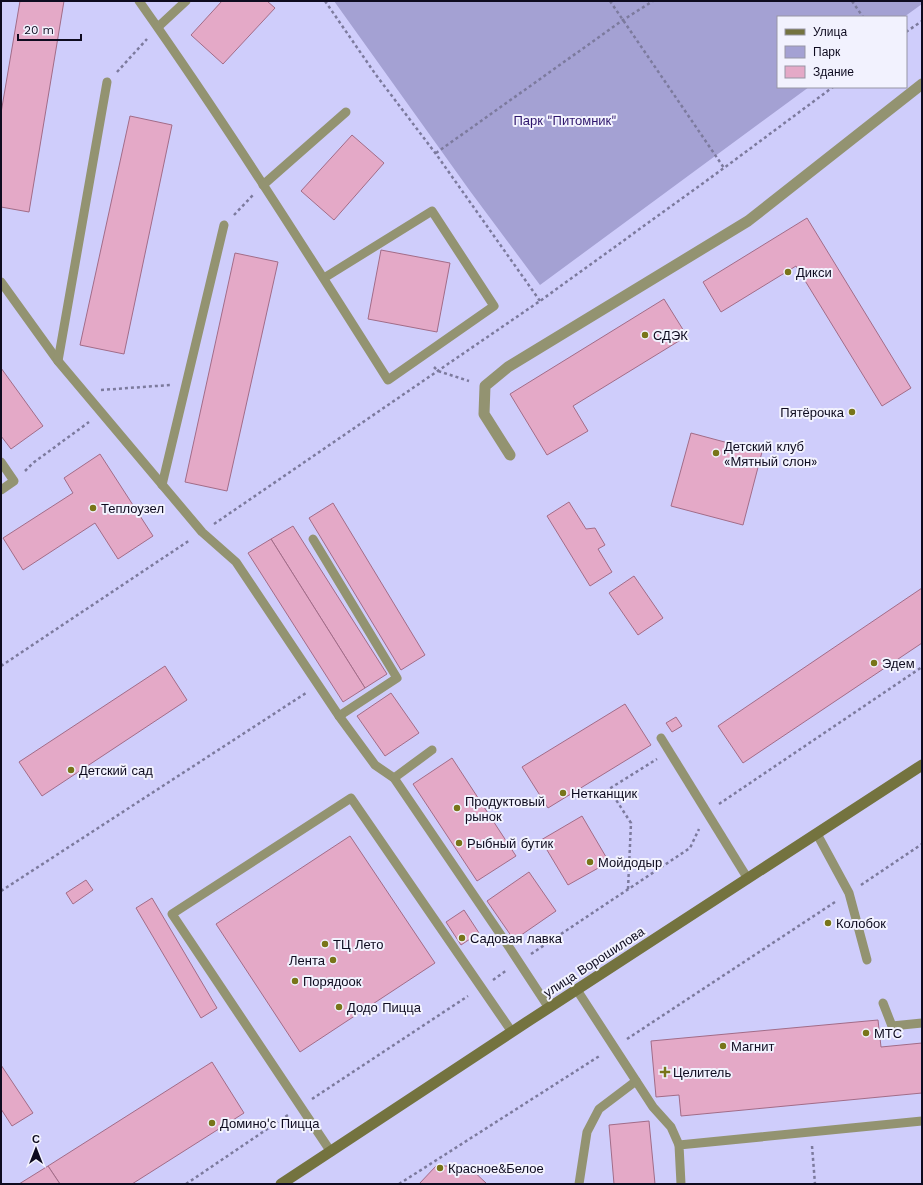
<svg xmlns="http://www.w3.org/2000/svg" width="923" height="1185" viewBox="0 0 923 1185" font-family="'Work Sans',sans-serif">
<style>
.green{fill:#a4a1d3}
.building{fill:#e4a9c7;stroke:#a26c88}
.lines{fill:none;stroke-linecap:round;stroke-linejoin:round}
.path{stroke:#7c7a9d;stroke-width:2.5;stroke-dasharray:3 3;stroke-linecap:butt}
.service{stroke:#939371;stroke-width:9}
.minor{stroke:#939371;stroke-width:11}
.secondary{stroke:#74733f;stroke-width:11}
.poi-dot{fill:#787519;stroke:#f2f2fe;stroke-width:1.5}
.labels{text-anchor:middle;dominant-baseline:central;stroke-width:4;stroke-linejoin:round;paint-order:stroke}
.park-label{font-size:13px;fill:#2e166c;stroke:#f2f2fe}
.poi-label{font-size:13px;fill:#0e0b1f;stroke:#f2f2fe;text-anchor:start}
.street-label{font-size:13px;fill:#0e0b1f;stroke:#f2f2fe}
</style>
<rect width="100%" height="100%" fill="#cfcdfb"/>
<!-- green -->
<path class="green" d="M334,1H922V4L904,17H778V87H809L540,285L470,191Z"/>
<!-- building -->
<g class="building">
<path d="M20,1H64L29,212L1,207V113Z"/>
<path d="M222,1H267L275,8L223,64L191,35Z"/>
<path d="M130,116L172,125L124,354L80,345Z"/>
<path d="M352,135L384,163L334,220L301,191Z"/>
<path d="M807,218L911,388L882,406L796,266L721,312L703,282Z"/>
<path d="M381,250L450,263L437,332L368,319Z"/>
<path d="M235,253L278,262L227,491L185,482Z"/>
<path d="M664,299L687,336L573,406L588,431L547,455L510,394Z"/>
<path d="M1,368L43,426L11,449L1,436Z"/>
<path d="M691,433L762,452L743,525L671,506Z"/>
<path d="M100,454L153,536L118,559L95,523L23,570L3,538L73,493L64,478Z"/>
<path d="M569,502L586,529L595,528L605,545L598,549L612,572L590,586L547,516Z"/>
<path d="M333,503L425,655L401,670L309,518Z"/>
<path d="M293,526L387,674L365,688L271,539Z"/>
<path d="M271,539L365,688L343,702L248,553Z"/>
<path d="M634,576L663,618L638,635L609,593Z"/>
<path d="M922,588V643L743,763L718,726Z"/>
<path d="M165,666L187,700L42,796L19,762Z"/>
<path d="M391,693L419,733L385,756L357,716Z"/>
<path d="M625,704L651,745L548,808L522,767Z"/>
<path d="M676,717L682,726L672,732L666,723Z"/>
<path d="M452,758L516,856L477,881L413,784Z"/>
<path d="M582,816L609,862L568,885L541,840Z"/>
<path d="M350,836L435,963L300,1052L216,924Z"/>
<path d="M529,872L556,911L514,940L487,901Z"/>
<path d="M86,880L93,890L73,904L66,893Z"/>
<path d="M152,898L217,1008L201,1018L136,908Z"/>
<path d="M464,910L479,933L461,945L446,922Z"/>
<path d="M878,1020L881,1047L922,1043V1093L681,1116L679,1095L656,1097L651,1041Z"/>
<path d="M212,1062L244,1113L132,1184H60L48,1166Z"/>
<path d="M1,1065L33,1113L12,1126L1,1109Z"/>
<path d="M649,1121L655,1184H614L609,1125Z"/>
<path d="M48,1166L60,1184H19Z"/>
<path d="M436,1166H468L487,1184H419Z"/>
</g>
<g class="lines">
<!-- path -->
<g class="path">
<path d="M325,1L376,75L436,154L540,301"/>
<path d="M610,1L724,168"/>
<path d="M852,1L863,17"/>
<path d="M906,32L922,21"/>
<path d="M117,72L147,39"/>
<path d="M436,153L623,20L653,1"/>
<path d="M234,215L253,195"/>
<path d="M434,367L438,371L469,381"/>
<path d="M101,390L170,385"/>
<path d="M25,471L33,463L89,422"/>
<path d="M214,524L540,301L724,168L833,87"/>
<path d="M1,666L190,540"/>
<path d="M719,804L922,667"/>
<path d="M861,885L922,844"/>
<path d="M628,889L631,823L609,789L657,759"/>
<path d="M1,891L306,693"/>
<path d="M531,954L690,848L699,829"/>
<path d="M493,980L507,970"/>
<path d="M627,1039L835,902"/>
<path d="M312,1099L468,996"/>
<path d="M812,1146L815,1184"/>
<path d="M186,1184L288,1115"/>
<path d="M399,1184L601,1055"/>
</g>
<!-- service -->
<g class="service">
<path d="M139,1C226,124 307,252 388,380L494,306L432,211L324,278"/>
<path d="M158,27L186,1"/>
<path d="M263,185L346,112"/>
<path d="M1,282L58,361L202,532L236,562L339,716L375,765L394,778L509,947L549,1008"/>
<path d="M58,361L107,82"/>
<path d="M1,462L14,481L1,490"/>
<path d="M162,485L224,225"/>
<path d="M313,539L397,678L339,716"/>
<path d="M661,738L748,879"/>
<path d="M394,778L432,750"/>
<path d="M817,834L849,893L867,960"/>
<path d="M577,990L653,1107L671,1127L679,1145"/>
<path d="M883,1003L892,1026L922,1023"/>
<path d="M331,1152L172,914L351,798L512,1032"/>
<path d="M579,1184L587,1132L599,1109L636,1081"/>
<path d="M681,1184L679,1145L922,1121"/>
</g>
<!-- minor -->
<path class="minor" d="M510,455L484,414L485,386L508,367L748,221L922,84"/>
<!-- secondary -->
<path class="secondary" d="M281,1184L530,1020L922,765"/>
</g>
<!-- markers -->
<g class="poi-dot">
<circle cx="788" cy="272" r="4"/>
<circle cx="645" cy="335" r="4"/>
<circle cx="852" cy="412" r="4"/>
<circle cx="716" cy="453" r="4"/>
<circle cx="93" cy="508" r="4"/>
<circle cx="874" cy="663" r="4"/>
<circle cx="71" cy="770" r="4"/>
<circle cx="563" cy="793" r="4"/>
<circle cx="457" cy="808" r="4"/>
<circle cx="459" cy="843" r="4"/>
<circle cx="590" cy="862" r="4"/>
<circle cx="828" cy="923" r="4"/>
<circle cx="462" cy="938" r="4"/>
<circle cx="325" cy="944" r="4"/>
<circle cx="333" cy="960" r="4"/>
<circle cx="295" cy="981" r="4"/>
<circle cx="339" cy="1007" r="4"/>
<circle cx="866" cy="1033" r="4"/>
<circle cx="723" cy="1046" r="4"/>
<path d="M663 1066h4v4h4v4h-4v4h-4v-4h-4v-4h4z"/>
<circle cx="212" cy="1123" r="4"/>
<circle cx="440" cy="1168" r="4"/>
</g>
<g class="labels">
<!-- park labels -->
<g class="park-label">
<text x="565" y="120">Парк "Питомник"</text>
</g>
<!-- poi labels -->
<g class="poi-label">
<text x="796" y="272">Дикси</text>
<text x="653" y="335">СДЭК</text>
<text x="844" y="412" text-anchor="end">Пятёрочка</text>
<text x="724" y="446">Детский клуб<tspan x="724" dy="15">«Мятный слон»</tspan></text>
<text x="101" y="508">Теплоузел</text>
<text x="882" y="663">Эдем</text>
<text x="79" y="770">Детский сад</text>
<text x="571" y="793">Нетканщик</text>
<text x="465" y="801">Продуктовый<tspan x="465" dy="15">рынок</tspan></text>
<text x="467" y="843">Рыбный бутик</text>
<text x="598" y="862">Мойдодыр</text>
<text x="836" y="923">Колобок</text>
<text x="470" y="938">Садовая лавка</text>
<text x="333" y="944">ТЦ Лето</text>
<text x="325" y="960" text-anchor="end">Лента</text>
<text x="303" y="981">Порядоок</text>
<text x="347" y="1007">Додо Пицца</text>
<text x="874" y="1033">МТС</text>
<text x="731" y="1046">Магнит</text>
<text x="673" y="1072">Целитель</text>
<text x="220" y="1123">Домино'с Пицца</text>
<text x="448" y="1168">Красное&amp;Белое</text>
</g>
<!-- street labels -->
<g class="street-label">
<text transform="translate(594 962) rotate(-33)">улица Ворошилова</text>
</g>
</g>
<!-- border -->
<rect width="923" height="1185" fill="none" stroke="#0e0b1f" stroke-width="4"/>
<!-- legend -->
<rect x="777" y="16" width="130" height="72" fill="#f2f2fe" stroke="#9796a5"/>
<rect x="785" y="29" width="20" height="6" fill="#74733f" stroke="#9796a5"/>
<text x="813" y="36" font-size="12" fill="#0e0b1f">Улица</text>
<rect x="785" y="46" width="20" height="12" fill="#a4a1d3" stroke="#9796a5"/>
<text x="813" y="56" font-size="12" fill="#0e0b1f">Парк</text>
<rect x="785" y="66" width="20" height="12" fill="#e4a9c7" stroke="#9796a5"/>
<text x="813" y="76" font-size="12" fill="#0e0b1f">Здание</text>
<!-- north arrow -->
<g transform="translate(36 1149)" stroke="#f2f2fe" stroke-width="3" paint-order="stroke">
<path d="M0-3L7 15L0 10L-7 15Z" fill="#0e0b1f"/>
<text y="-6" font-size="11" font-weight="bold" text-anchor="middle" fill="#0e0b1f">С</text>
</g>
<!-- scale -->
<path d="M18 34v6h63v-6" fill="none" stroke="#0e0b1f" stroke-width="2"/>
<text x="24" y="34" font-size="12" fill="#0e0b1f" stroke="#f2f2fe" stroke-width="3" paint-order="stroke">20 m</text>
</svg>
